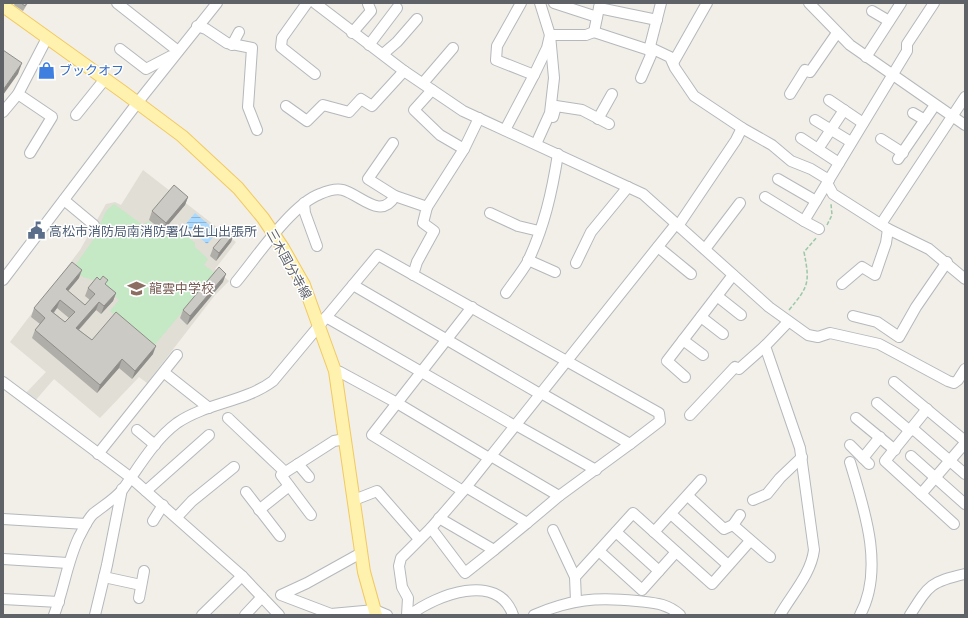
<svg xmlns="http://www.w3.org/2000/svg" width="968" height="618" viewBox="0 0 968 618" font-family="'Public Sans','Noto Sans JP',sans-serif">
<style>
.education{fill:#e1ded6}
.green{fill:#c5e8c5}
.water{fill:url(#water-rules)}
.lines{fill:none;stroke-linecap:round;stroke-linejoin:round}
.minor-casing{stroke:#b5b8bc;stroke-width:12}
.major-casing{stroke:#f2c960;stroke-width:14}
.path{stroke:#9cc7a9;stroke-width:1.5;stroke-dasharray:4 2;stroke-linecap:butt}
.minor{stroke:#fff;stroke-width:10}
.major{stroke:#fff2af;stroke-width:12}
.wall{fill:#afaea9;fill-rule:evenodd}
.shaded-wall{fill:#8f8d8a}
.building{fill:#cccac5;stroke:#8f8d8a;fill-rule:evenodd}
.labels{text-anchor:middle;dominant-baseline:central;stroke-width:3;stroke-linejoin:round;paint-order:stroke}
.shop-label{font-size:13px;fill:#366cbe;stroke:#fff;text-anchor:start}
.service-label{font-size:13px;fill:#4e5e75;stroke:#fff;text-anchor:start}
.street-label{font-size:13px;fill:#5f6368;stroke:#fff}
.education-label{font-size:13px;fill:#785e54;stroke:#fff;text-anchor:start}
</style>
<defs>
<pattern id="water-rules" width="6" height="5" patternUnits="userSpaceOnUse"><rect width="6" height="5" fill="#aadaff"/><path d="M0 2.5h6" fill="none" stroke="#8eb4d2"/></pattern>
</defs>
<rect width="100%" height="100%" fill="#f1efe8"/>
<!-- education -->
<path class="education" d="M143,170L236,242L215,269L229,281L215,295L147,383L139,377L100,418L54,379L34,402L24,395L46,372L10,342L80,250L106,204L115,202L121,205Z"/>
<!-- green -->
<path class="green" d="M114,204L143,225L148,221L165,235L174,225L195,243V247L208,259L204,265L215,273L153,347L110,311L119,300L99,282L83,277L72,270L93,240L106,211Z"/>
<!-- water -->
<path class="water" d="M195,213L218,232L207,244L185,225Z"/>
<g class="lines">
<defs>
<g id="minor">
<path d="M117,3L178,51"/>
<path d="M307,3L282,38L281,47L315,74"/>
<path d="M315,3L404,71L463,111L643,194L769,307L808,335L818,337L830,333L879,344L948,381L954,383L958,380L965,369"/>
<path d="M521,3L497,46L496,60L534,75L547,48L550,35"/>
<path d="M554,3L597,17"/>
<path d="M600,3L594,32L649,50L661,3"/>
<path d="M809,3L850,45L965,125"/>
<path d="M934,3L907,44V51L827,183L833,194L888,229L929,249L965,279"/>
<path d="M599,8L657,20"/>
<path d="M872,11L889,21"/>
<path d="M197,26L206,29L227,43L252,48L248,107L257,130"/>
<path d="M352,33L371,11L368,4"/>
<path d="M550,35H586L594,32"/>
<path d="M232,45L239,32"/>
<path d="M369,45L397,8"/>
<path d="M651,48L670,57L675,68L694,96L742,128L772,145L791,161L811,169L829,180"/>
<path d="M120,49L146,69L171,56"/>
<path d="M383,54L397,42L417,19"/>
<path d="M866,57L901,3"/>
<path d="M673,63L707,3"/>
<path d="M641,78L651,55L649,50"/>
<path d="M423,83L453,48"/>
<path d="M432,90L414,110L440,135L464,149"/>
<path d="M790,94L805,70L810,72L837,33"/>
<path d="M829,100L863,123"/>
<path d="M286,106L307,121L323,105L349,112L361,99L372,106L404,71"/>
<path d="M3,112L18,94"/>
<path d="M913,113L925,120"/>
<path d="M76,115L105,79"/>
<path d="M553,117L556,106L582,110L609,124"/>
<path d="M598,119L612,94"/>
<path d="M815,120L851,142"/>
<path d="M505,130L534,75"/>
<path d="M801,138L839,163"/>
<path d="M881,139L903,153"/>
<path d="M393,143L368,179L395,196L427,207L423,223L434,231L417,262L413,275"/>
<path d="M536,144L550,113L554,78L550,35L540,3"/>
<path d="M818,149L844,110"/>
<path d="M30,153L52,117L18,94L47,38"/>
<path d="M898,159L935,105"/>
<path d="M778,179L816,201"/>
<path d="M765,197L804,221"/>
<path d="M64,200L94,225"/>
<path d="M304,203L305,213L317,246"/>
<path d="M427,207L464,149L479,118"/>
<path d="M490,213L518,226L539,231"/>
<path d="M881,224L965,97"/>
<path d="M678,226L736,140L742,128"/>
<path d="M819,229L804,221L827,183"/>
<path d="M658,247L691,274"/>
<path d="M705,249L740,203"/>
<path d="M528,260L555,272"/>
<path d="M576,263L591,232L628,187"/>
<path d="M3,280L138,102L217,3"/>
<path d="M236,282C256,258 292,204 320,194C327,191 336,188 343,190C362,196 381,220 395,196"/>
<path d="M842,284L862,267L875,275L886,243L888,229"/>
<path d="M353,285L540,394"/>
<path d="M506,293C513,283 521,273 527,263C544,228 552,192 558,154"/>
<path d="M717,296L741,315"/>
<path d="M853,316L877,322L899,337L916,307L947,262"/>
<path d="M326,317L515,426"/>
<path d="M701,317L723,334"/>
<path d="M683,340L703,355"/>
<path d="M335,371L340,372L397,403L489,458"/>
<path d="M166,374L209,408"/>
<path d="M685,377L667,361L733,275"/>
<path d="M3,382L130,477L242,576L279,615"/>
<path d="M894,382L965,441"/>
<path d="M541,393L630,444L559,496"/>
<path d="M877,403L910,431"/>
<path d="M927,409L885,461L954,524"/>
<path d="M690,415L735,367L739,369L765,346"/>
<path d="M228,418L285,472"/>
<path d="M856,418L895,450"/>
<path d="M516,425L596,470"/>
<path d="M912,428L965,474"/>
<path d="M137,430L155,445"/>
<path d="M850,445L869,464"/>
<path d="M98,454L177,355"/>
<path d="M491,456L559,496L527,523"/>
<path d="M911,456L965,504"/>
<path d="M863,458L880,437"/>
<path d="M850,462C864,508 885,569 860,615"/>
<path d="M298,464L309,477"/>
<path d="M466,487L527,523L494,550"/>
<path d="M146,491L209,435"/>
<path d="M463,491L372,435L472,307"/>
<path d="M246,492L280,536"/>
<path d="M921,494L965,443"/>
<path d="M688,496L724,529L733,525L740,515"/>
<path d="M354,500L377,491L419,539"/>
<path d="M753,500L767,494L780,478L802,457"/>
<path d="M259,510L289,486"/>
<path d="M671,514L728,565"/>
<path d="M311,515L281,475L334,441L345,439"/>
<path d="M177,517L192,501L234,467"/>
<path d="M3,519L86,524"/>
<path d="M153,521L163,505"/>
<path d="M733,525L770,557"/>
<path d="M431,528L465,573L494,550L439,518"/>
<path d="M553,530L575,577"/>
<path d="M616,532L659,571"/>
<path d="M654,532L701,480"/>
<path d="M599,551L642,590L676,552"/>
<path d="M361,553L307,583L281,595L331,614L375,610L387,615"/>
<path d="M3,559L68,563"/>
<path d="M104,577L141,585"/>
<path d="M139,598L144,571"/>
<path d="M3,599L59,602"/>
<path d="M576,601L575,577L633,513L712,584L750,541"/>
<path d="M54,615C64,589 67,562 79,537C83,530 87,520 93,514C103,506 115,499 123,489C139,467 154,440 177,423C206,403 245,402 273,381L378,255L659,413L660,421L630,444"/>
<path d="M95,615L107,565L122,489"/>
<path d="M202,615L242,576"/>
<path d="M245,615L262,597"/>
<path d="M407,615L408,598L402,587L399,566L401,558L431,528L463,491L676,224"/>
<path d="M410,615C436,595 498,571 513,615"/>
<path d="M534,615C572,599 596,597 637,601C654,603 667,603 680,615"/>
<path d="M780,615C792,594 811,574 814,550L800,448L765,346L788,322"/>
<path d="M910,615C929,585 930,582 965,574"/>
</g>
<path id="major" d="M3,6L123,92L182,136L238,188L263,218L283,248L304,285L335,371L364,572L376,615"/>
</defs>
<!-- minor casing -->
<use href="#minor" class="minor-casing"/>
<!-- major casing -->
<use href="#major" class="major-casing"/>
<!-- path -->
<g class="path">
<path d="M827,225L832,215L831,204"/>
<path d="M789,310C809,286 810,283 804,252L817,237"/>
</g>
<!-- minor -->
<use href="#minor" class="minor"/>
<!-- major -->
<use href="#major" class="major"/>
</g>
<!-- wall -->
<g class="wall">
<path d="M15,3H28L23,11L14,5Z"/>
<path d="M188,197L185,205L163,231L149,220L152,211Z"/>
<path d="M234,234L231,242L216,261L210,256L213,248Z"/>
<path d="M79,278L68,291L85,305L90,300L85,296L88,288L106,285L116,293L113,301L101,314L96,310L79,330L92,340L153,354L132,379L119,368L97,393L32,338L35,330L40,324L31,317L34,308ZM57,308L69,318L65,322L54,313Z"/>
<path d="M223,282L187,325L180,318L183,310Z"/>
</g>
<!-- shaded-wall -->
<g class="shaded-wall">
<path d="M22,63L18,74L3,95V90Z"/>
<path d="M188,197L185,205L163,231L166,223Z"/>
<path d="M234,234L231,242L216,261L219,253Z"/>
<path d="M82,270L79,278L63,297L66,289Z"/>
<path d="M226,274L223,282L187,325L190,316Z"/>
<path d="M116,293L113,301L101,314L104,306Z"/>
<path d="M60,300L57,308L48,319L51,311Z"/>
<path d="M99,302L96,310L73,336L76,328Z"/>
<path d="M156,346L153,354L132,379L135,371Z"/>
<path d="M122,359L119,368L97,393L100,385Z"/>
</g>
<!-- building -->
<g class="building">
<path d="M21,3H27L25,6Z"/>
<path d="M3,50L22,63L3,90Z"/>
<path d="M174,185L188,197L166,223L152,211Z"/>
<path d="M229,229L234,234L219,253L213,248Z"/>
<path d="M72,262L82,270L66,289L85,305L95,294L88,288L97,277L100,280L103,276L108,280L105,284L116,293L104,306L99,302L76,328L92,340L116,312L156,346L135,371L122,359L100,385L35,330L45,318L34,308ZM60,300L75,312L65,322L51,311Z"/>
<path d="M219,267L226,274L190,316L183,310Z"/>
</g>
<!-- icons -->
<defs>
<symbol id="shop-bare" viewBox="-9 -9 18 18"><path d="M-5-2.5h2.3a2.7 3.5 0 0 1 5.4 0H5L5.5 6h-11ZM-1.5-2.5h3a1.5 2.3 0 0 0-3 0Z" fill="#3f7fe0" stroke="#fff" stroke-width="2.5" paint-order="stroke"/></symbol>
<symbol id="civic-bare" viewBox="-9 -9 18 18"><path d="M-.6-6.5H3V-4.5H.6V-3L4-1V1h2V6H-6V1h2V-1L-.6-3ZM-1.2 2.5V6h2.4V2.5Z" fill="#5c6f8a" stroke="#fff" stroke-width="2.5" paint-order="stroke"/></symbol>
<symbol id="school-bare" viewBox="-9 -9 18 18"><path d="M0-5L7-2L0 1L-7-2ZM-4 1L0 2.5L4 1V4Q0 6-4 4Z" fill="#8d6e63" stroke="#fff" stroke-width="2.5" paint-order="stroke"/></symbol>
</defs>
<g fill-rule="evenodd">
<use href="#shop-bare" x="34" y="58" width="25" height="25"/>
<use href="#civic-bare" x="24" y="218" width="25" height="25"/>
<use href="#school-bare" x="124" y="276" width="25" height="25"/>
</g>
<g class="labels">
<!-- shop labels -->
<g class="shop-label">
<text x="59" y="70">ブックオフ</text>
</g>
<!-- service labels -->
<g class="service-label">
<text x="49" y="231">高松市消防局南消防署仏生山出張所</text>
</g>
<!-- street labels -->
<g class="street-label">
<text transform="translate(289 264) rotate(61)">三木国分寺線</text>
</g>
<!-- education labels -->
<g class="education-label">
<text x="149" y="288">龍雲中学校</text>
</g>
</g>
<!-- border -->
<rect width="968" height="618" fill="none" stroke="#5f6368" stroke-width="8"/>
</svg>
